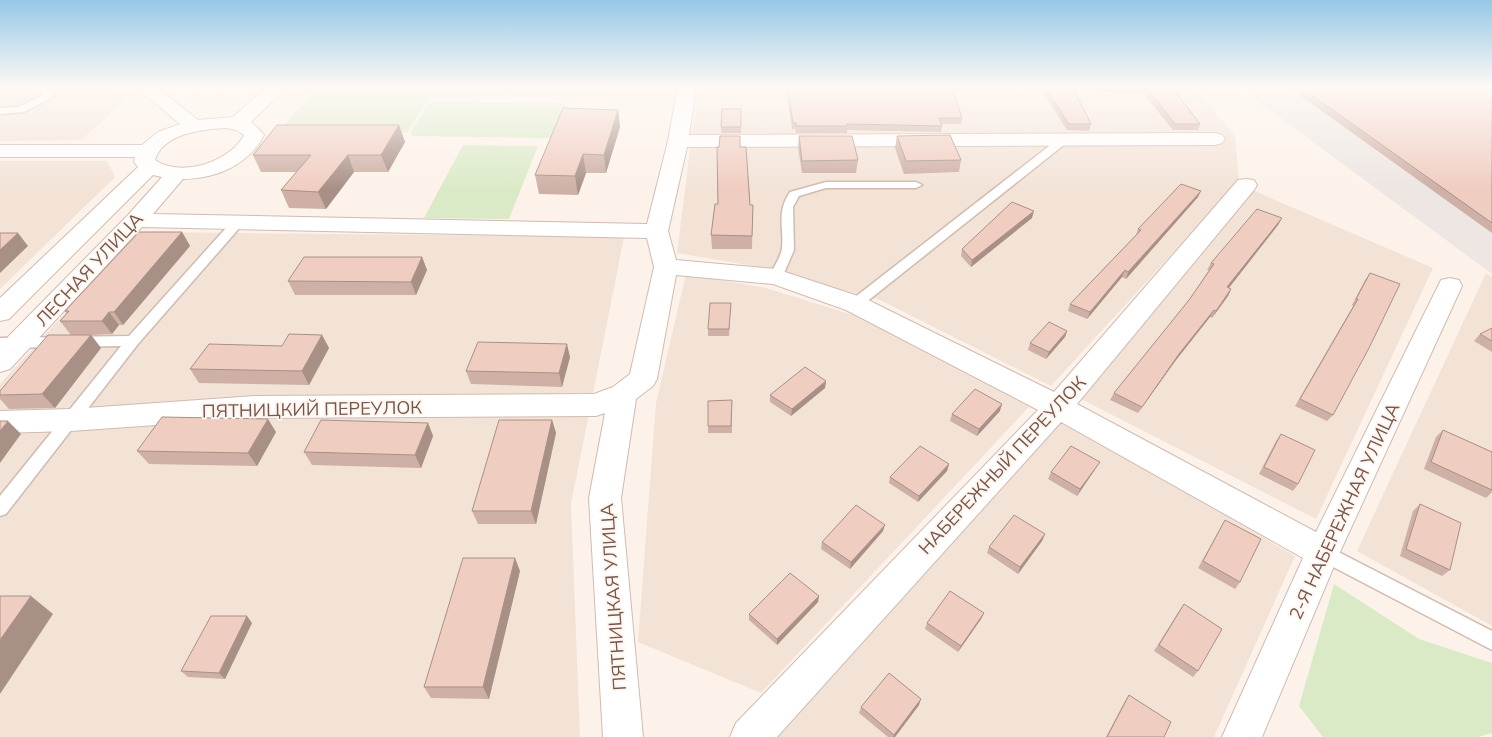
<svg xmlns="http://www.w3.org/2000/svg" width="1492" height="737" viewBox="0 0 1492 737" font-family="Mulish,sans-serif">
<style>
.residential{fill:#f3e3d7}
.industrial{fill:#ede6e2}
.green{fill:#daeac7}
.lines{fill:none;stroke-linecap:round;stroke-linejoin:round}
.service-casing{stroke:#d0bbb1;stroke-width:3}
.minor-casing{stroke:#d0bbb1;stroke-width:2}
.path{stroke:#d6b0a4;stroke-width:2.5;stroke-dasharray:0.5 2.5;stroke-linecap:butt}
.service{fill:#fff;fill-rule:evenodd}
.minor{fill:#fff;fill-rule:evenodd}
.wall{fill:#ceb0a6}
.shaded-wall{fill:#a89087}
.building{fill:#f0cdc1;stroke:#a89087}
.labels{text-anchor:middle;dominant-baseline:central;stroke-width:4;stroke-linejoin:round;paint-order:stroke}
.street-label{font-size:18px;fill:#76564d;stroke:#fef6ef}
</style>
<rect width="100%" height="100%" fill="#fcf2e9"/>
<!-- residential -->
<g class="residential">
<path d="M0,86H110L125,101L81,140L0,141Z"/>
<path d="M698,86H1194L1235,136L1239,181L1051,386L880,300L753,266L677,253Z"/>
<path d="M0,161H107L115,177L0,289Z"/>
<path d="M1250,189L1433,268L1316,519L1081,399Z"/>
<path d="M139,232L624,237L571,504L580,737H0V384Z"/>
<path d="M1486,273L1492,277V626L1357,551Z"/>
<path d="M686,274L766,288L853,315L1029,407L761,693L638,642L656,403Z"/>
<path d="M1057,418L1295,556L1214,737H769Z"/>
</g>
<!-- industrial -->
<path class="industrial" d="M1237,86H1480L1492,93V274Z"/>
<!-- green -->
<g class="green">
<path d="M315,89L600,90L599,95H430L407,133L279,132Z"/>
<path d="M434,102L560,103L567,106L562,131L553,137L547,138L412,136L411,132L427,106Z"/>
<path d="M463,145L538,146L509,219L424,218Z"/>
<path d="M1334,584L1419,639L1492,663V733L1478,737H1323L1299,706Z"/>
</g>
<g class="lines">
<defs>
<g id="service">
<path d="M34,86H45L55,96L24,112L0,114V108L18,107L43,95Z"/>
<path d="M1066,135L1071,138L1070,140L860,307H850L848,304L850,301L1062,136Z"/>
<path d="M826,182H916L922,185L916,188H826L799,196L793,207L794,250L781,280H771L769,277C773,268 781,257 782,248C784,225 776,213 790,192Z"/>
<path d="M238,218L242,219L244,222L242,225L138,344L6,514L0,516V496L121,346L0,348V338L129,336L234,219Z"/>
<path d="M1323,544L1492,631V650L1316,558L1314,552L1316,546Z"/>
</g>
<path id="minor" d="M135,86H155L198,120L233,117L268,86H288L251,122L258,128L264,135C249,165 215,179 183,179L153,214L647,224L668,141L678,86H696L689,135L1215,133L1222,135L1225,139L1222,143L1215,145L687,147L668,231L676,260L776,269L864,298L1054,392L1238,180L1246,179L1254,180L1257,185L1254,190L1077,404L1316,532L1438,286L1441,280L1450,278L1459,280L1462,286L1340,552L1262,737H1222L1303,558L1061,422L777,737H730L736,723L1038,410L846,310L773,284L676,275L657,379L653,386L636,399L621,498L643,737H603L589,498L605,413L596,416L255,418L71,431L0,433V411L71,409L255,396L594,394L613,387L630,374L654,267L647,238L142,227L10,369L0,372V345L128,215L162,177L153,175L9,319L0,321V298L138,167L134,162L135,157H0V145H142L158,132L180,124ZM227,128L236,130L244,135C230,162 181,178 155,160C163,133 203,129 227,128Z"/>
</defs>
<!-- service casing -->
<use href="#service" class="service-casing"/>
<!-- minor casing -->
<use href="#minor" class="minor-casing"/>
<!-- path -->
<path class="path" d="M178,87L246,88"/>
<!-- service -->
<use href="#service" class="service"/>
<!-- minor -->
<use href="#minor" class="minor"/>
</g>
<!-- wall -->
<g class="wall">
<path d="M785,86H963L962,92H953L962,118L961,124H941L942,126L941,132L847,130V133H796L795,129H792L787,92H785Z"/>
<path d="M1039,86H1072L1091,124L1089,131L1067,130Z"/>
<path d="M1095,86H1171L1200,124L1198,130H1173L1144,94L1100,92Z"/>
<path d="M1287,86H1483L1492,91V233Z"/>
<path d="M741,109V133H721V127Z"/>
<path d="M618,110L620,127L606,173H586L578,195L539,194L535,175Z"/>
<path d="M399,125L405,142L388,172H354L326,209L289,208L281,190L296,172H261L253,155Z"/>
<path d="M799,136L858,160L856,173H802L798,148Z"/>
<path d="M897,136L961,160L959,172L904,174L895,148Z"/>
<path d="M719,147H740L750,205H753L752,249H712L711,235L718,204Z"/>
<path d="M1198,197L1126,279L1122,277L1087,319L1068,311L1070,304L1136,235L1138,229Z"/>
<path d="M1032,218L971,267L961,256L962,249Z"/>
<path d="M1282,218L1278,225L1229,288L1231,289L1228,296L1212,318L1210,317L1176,360L1138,413L1110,400L1114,393L1189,300L1209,270H1207L1211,263Z"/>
<path d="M182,232L190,246L123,325H119L112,334L91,335L101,348L55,408L9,409L0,399V391L71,335L60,321L67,314L65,311Z"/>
<path d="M422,257L427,270L416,295H295L288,281Z"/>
<path d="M1370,273L1333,415L1327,421L1295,406L1353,306L1352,305L1365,280Z"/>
<path d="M731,303L729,336H708V329Z"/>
<path d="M1492,328V352L1474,341L1480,334Z"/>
<path d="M1067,331L1065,337L1046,359L1028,350L1030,343Z"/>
<path d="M322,335L329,348L309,385L199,383L190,369L282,346Z"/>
<path d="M570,357L562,387L471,384L466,371Z"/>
<path d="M826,381L825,388L791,416L770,402V395Z"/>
<path d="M732,400V433H708V426Z"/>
<path d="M1000,411L977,436L950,421L952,414Z"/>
<path d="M552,420L556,433L536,524H478L472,511Z"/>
<path d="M428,423L433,436L421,468L312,465L304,452Z"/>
<path d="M1443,430L1492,452V492L1486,498L1424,469L1436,437Z"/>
<path d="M276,432L257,466L149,464L137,451Z"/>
<path d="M1281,434L1298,484L1293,491L1259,474L1276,441Z"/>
<path d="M1100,462L1096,468L1077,496L1048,479L1051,472Z"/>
<path d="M949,464L947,471L918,502L889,483L890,477Z"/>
<path d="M1420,504L1450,570L1442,576L1400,556L1413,511Z"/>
<path d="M1225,520L1240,582L1235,589L1198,568L1221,527Z"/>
<path d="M883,531L850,569L821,549L822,542Z"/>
<path d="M1045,534L1042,541L1018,574L987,553L989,547Z"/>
<path d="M520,571L489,699L431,698L424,687Z"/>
<path d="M819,596L818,602L777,645L749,620V614Z"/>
<path d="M1184,604L1198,671L1193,677L1154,651L1179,611Z"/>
<path d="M984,613L981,619L958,652L925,629L927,623Z"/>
<path d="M252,623L225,679L188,677L181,671Z"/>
<path d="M1129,695L1164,737H1106L1125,701Z"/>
<path d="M919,705L895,737H888L859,713L861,707Z"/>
</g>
<!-- shaded-wall -->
<g class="shaded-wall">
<path d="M618,110L620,127L606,173L604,155Z"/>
<path d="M399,125L405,142L388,172L381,155Z"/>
<path d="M583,154L586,173L578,195L575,176Z"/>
<path d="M348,155L354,172L326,209L318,192Z"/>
<path d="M1201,191L1198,197L1126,279L1128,272Z"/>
<path d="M1034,211L1032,218L971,267L972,260Z"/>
<path d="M1282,218L1278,225L1224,294L1227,287Z"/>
<path d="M182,232L190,246L123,325L114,312Z"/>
<path d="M18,233L28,246L0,273V250Z"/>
<path d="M422,257L427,270L416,295L411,282Z"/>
<path d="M1125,270L1122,277L1087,319L1090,312Z"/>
<path d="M1231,289L1228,296L1212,318L1216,311Z"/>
<path d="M1214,310L1210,317L1176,360L1138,413L1142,407L1179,354Z"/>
<path d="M109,312L119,325L112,334L102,321Z"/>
<path d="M1067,331L1065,337L1046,359L1049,352Z"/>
<path d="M91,335L101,348L55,408L42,394Z"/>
<path d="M322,335L329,348L309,385L302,371Z"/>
<path d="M567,344L570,357L562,387L559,373Z"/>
<path d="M826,381L825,388L791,416L792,409Z"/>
<path d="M1002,404L1000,411L977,436L979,429Z"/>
<path d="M268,419L276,432L257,466L248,453Z"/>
<path d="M552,420L556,433L536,524L531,511Z"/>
<path d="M8,421L21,434L0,463V431Z"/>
<path d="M428,423L433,436L421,468L415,455Z"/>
<path d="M1100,462L1096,468L1077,496L1080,489Z"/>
<path d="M949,464L947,471L918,502L919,496Z"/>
<path d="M885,525L883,531L850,569L851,562Z"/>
<path d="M1045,534L1042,541L1018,574L1020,567Z"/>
<path d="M515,558L520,571L489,699L483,687Z"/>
<path d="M31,596L53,614L0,694V640Z"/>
<path d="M819,596L818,602L777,645V639Z"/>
<path d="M984,613L981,619L958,652L961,646Z"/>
<path d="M247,616L252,623L225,679L219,673Z"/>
<path d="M921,699L919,705L895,737H893L894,735Z"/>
</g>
<!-- building -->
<g class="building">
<path d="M787,86H951L962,118H939L942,126L847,124V126H796V123H793Z"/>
<path d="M1044,86H1072L1091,124H1069Z"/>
<path d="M1101,86H1171L1200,124H1175L1146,87Z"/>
<path d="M1299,86H1483L1492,91V223Z"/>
<path d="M563,108L618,110L604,155L583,154L575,176L535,175Z"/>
<path d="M722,109H741V127H721Z"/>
<path d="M277,125H399L381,155H348L318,192L281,190L311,155H253Z"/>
<path d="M950,135L961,160L906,161L897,136Z"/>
<path d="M720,136H740V147H746L750,205H753L752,236L711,235L715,204H718L717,147H719Z"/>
<path d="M799,136H852L858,160L802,161Z"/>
<path d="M1181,184L1201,191L1128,272L1125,270L1090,312L1070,304L1141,230L1138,229Z"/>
<path d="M1012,202L1034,211L972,260L962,249Z"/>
<path d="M1257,209L1282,218L1227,287L1231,289L1216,311L1214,310L1179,354L1142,407L1114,393L1189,300L1214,264L1211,263Z"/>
<path d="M139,232H182L114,312H109L102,321H60L69,311H65Z"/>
<path d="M0,233H18L0,250Z"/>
<path d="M304,257H422L411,282L288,281Z"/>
<path d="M1370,273L1400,284L1369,348L1333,415L1300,399L1358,299H1356Z"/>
<path d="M710,303H731L729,329H708Z"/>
<path d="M1049,322L1067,331L1049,352L1030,343Z"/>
<path d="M1492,328V341L1480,334Z"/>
<path d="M289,334L322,335L302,371L190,369L209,344L282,346Z"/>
<path d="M48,335H91L42,394L0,395V391Z"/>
<path d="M478,342L567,344L559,373L466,371Z"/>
<path d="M805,367L826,381L792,409L770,395Z"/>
<path d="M975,389L1002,404L979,429L952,414Z"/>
<path d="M732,400L731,426H708V401Z"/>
<path d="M162,417L268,419L248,453L137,451Z"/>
<path d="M321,420L428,423L415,455L304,452Z"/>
<path d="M499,420H552L531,511H472Z"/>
<path d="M0,421H8L0,431Z"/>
<path d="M1443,430L1492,452V490L1431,462Z"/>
<path d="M1281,434L1315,450L1298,484L1264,467Z"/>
<path d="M920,446L949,464L919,496L890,477Z"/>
<path d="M1071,446L1100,462L1080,489L1051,472Z"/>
<path d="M1420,504L1461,523L1450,570L1406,549Z"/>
<path d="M856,505L885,525L851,562L822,542Z"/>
<path d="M1014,515L1045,534L1020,567L989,547Z"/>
<path d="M1225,520L1261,539L1240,582L1203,561Z"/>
<path d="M463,558H515L483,687H424Z"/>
<path d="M790,573L819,596L777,639L749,614Z"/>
<path d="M950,591L984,613L961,646L927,623Z"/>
<path d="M0,596H31L0,640Z"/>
<path d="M1184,604L1222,629L1198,671L1159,645Z"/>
<path d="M211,616H247L219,673L181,671Z"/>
<path d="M889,673L921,699L894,735L861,707Z"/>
<path d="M1129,695L1171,722L1164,737H1107Z"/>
</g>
<!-- sky -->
<linearGradient id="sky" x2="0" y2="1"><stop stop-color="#97c8e7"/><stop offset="0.46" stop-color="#fef9f5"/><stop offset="1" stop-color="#fef9f5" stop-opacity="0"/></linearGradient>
<rect width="1492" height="189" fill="url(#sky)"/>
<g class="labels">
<!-- street labels -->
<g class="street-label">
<text transform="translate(89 269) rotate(-47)">ЛЕСНАЯ УЛИЦА</text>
<text transform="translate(312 409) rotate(-1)">ПЯТНИЦКИЙ ПЕРЕУЛОК</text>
<text transform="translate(1002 465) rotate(-47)">НАБЕРЕЖНЫЙ ПЕРЕУЛОК</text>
<text transform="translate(1344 511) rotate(-65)">2-Я НАБЕРЕЖНАЯ УЛИЦА</text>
<text transform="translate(613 597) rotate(-94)">ПЯТНИЦКАЯ УЛИЦА</text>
</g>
</g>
</svg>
